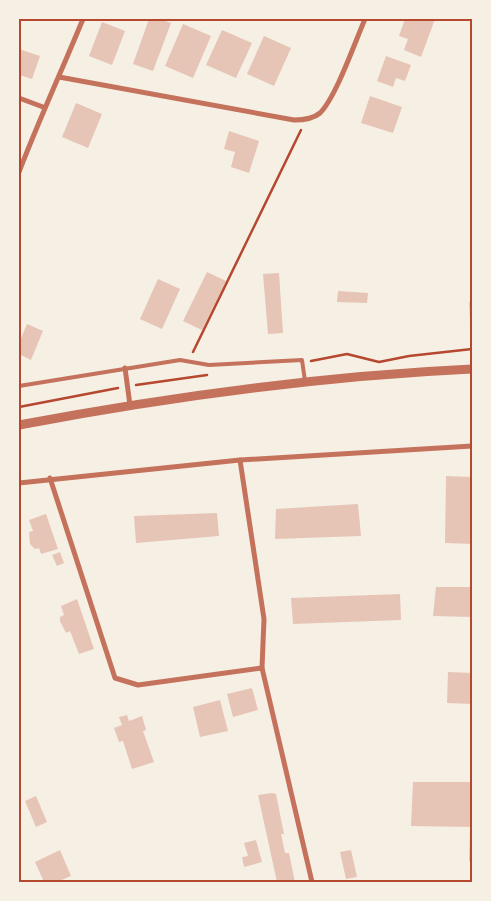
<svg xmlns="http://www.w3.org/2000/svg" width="491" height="901" viewBox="0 0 491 901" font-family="Overpass,sans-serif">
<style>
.building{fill:#e6c5b7}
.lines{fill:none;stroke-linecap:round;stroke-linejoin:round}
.path{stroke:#b5482f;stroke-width:2.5}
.service{stroke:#c5725c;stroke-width:4}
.minor{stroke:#c5725c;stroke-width:5}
.tertiary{stroke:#c5725c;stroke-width:9}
.neatline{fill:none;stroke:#b5482f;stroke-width:2}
</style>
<rect width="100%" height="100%" fill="#f6efe4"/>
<!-- building -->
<g class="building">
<path d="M149,19H160L171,23L153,71L133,64Z"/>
<path d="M405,19H435L421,57L404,50L408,39L399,36Z"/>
<path d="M102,22L125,31L112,65L89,56Z"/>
<path d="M183,24L211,36L193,78L165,66Z"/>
<path d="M222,30L252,43L236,78L206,65Z"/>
<path d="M264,36L291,48L274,86L247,74Z"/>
<path d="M19,49L40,56L32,79L19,75Z"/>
<path d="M386,56L411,65L405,81L396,78L393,87L377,81Z"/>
<path d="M370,96L402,107L393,133L361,123Z"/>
<path d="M76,103L102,114L88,148L62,137Z"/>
<path d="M229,131L259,141L249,173L231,167L235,152L224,149Z"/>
<path d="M207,272L226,281L202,330L183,321Z"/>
<path d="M279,273L283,333L268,334L263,274Z"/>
<path d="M158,279L180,289L162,329L140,319Z"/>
<path d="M338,291L368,293L367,303L337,302Z"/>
<path d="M469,302H472V321H470Z"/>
<path d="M27,324L43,331L31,360L19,354V343Z"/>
<path d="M446,476L472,477V544L445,543Z"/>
<path d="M358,504L361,536L275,539L276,509Z"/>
<path d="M217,513L219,536L136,543L134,516Z"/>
<path d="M46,514L58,549L41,554L39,548L35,549L30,544L29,532L33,531L29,520Z"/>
<path d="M60,552L64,563L57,566L52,555Z"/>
<path d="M436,587H472V617L433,616Z"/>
<path d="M400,594L401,620L293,624L291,598Z"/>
<path d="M77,599L94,649L79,654L70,631L66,633L60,621V617L64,615L61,606Z"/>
<path d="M448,672L472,673V704L447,703Z"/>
<path d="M252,688L258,710L233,717L227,694Z"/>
<path d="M220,700L228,731L200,737L193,707Z"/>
<path d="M127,715L129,721L142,716L146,730L143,731L154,762L132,769L123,741L119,742L114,728L122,725L119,717Z"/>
<path d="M470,754H472V861H469L470,827L411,826L413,782H470Z"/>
<path d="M272,793L276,794L284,834H281L285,853H289L295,882H277L258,795Z"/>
<path d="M36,796L47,822L36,827L25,801Z"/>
<path d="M256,840L262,862L244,867L242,857L248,856L244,843Z"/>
<path d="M60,850L71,876L57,882H44L35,862Z"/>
<path d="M351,850L357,877L346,879L340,852Z"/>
</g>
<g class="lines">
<!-- path -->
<g class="path">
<path d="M193,352L301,130"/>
<path d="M311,361L347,354L379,362L409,356L472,349"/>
<path d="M136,385L207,375"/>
<path d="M19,407L118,388"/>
</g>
<!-- service -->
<path class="service" d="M19,386L180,360L209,365L302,360L305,381"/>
<!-- minor -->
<g class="minor">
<path d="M59,77L294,120C303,120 313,119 320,113C336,97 355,42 365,19"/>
<path d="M19,98L43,107"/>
<path d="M19,172C39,120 62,70 83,19"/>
<path d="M125,368L130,405"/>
<path d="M240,460L264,619L262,668L312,882"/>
<path d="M50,478L115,678L138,685L262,668"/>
<path d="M19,483L240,460L472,446"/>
</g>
<!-- tertiary -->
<path class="tertiary" d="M19,425C168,397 320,376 472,369"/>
</g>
<!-- border -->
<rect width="491" height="901" fill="none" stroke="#f6efe4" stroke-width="40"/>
<rect x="20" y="20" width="451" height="861" class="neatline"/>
</svg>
